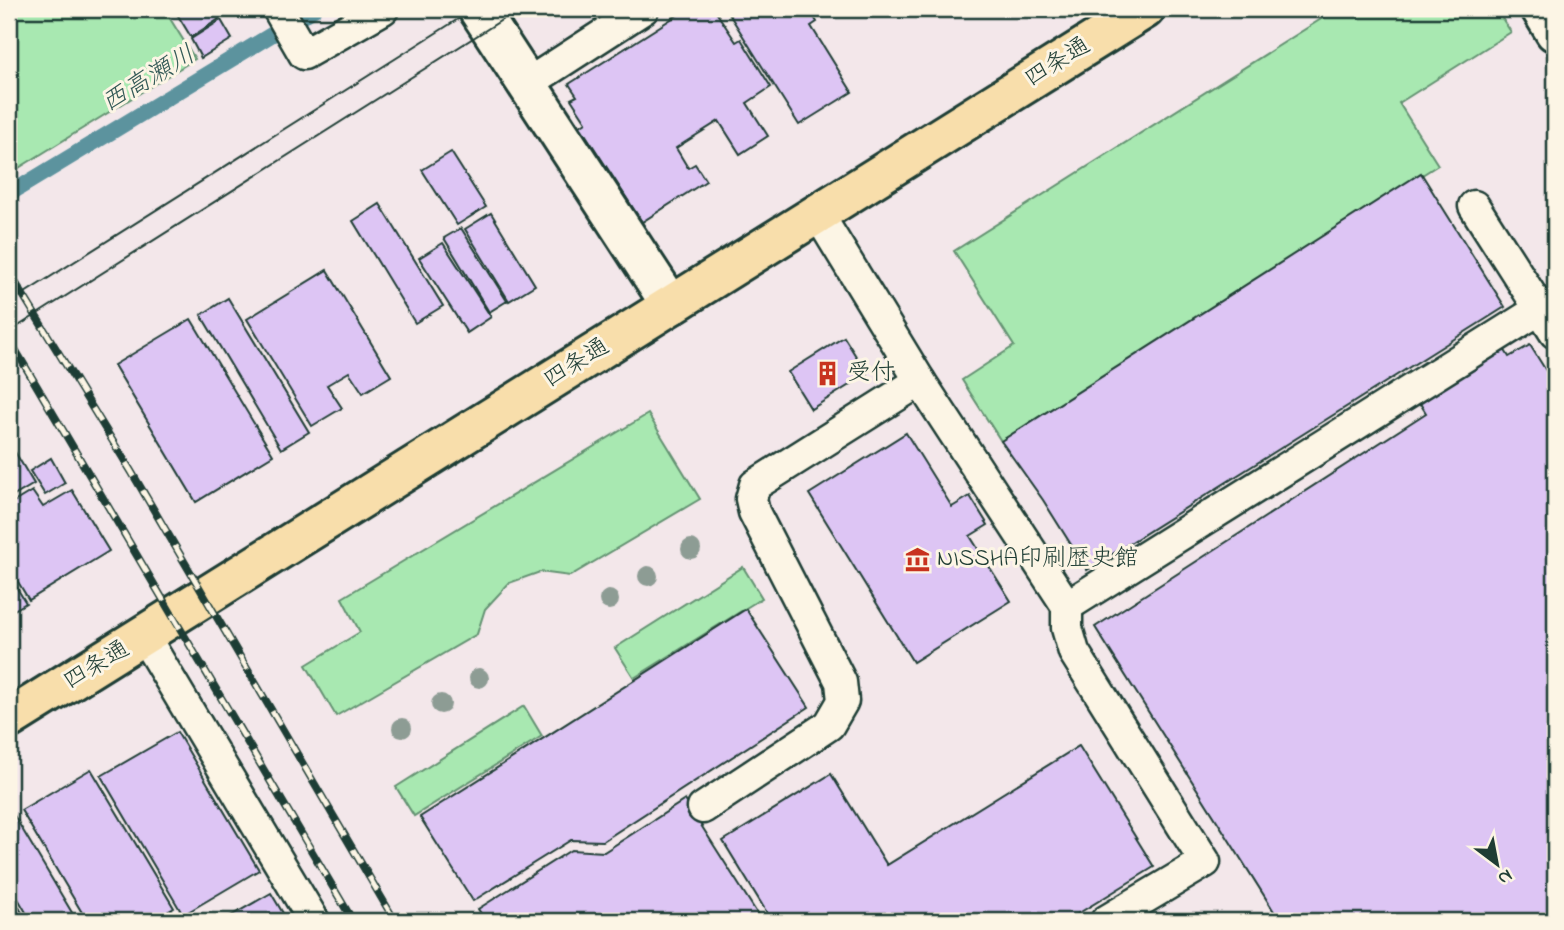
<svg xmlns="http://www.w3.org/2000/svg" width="1564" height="930" viewBox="0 0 1564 930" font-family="'Indie Flower','Klee One',sans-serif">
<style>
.green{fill:#a8e8b1;stroke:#649272;stroke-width:2}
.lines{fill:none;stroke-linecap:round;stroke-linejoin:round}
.stream{stroke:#5c939e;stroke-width:16}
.building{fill:#ddc5f4;stroke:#1f3d34;stroke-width:2}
.service-casing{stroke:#1f3d34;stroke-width:35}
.minor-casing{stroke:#1f3d34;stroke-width:44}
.primary-casing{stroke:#1f3d34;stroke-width:44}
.service{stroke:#fcf5e5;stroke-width:30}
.minor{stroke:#fcf5e5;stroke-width:38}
.primary{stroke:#f8deab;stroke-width:38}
.tram{stroke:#1f3d34;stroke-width:2}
.rail-casing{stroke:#1f3d34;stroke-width:8}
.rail{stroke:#fcf5e5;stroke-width:5;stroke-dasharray:16;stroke-linecap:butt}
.tree{fill:#8d9c94}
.labels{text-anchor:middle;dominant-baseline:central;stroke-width:6;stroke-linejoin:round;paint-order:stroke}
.street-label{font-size:24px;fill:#1f3d34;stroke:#fcf5e5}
.poi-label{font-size:24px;fill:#1f3d34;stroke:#fcf5e5;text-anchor:start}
.water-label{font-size:26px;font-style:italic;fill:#335a57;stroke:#fcf5e5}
</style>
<rect width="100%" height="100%" fill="#f3e7ea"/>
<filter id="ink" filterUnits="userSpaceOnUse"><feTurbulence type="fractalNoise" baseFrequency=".0143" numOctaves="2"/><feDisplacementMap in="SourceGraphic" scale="14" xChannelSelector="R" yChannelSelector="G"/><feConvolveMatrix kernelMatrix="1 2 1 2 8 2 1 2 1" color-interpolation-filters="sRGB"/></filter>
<g filter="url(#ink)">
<!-- green -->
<g class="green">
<path d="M9,9H164L195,59L9,174Z"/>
<path d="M1337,9H1496L1511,32L1399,103L1438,165L1001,441L962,380L1014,346L954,251Z"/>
<path d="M648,414L700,499L570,576L540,572L509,583L485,609L477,634L336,716L306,665L360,632L342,598Z"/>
<path d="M743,567L762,598L634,678L615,648Z"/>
<path d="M524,706L542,736L414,816L396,787Z"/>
</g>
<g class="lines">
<!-- stream -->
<path class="stream" d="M9,194L314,9"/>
</g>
<!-- building -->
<g class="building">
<path d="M174,9H213L219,19L191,37Z"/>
<path d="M687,9H714L736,42L741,39L771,87L747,103L768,136L740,154L719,121L676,148L688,168L695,164L706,181L642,222L580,126L586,122L571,99L577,96L569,84Z"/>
<path d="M726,9H809L817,22L811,26L852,92L799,125Z"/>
<path d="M221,20L232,39L201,58L191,39Z"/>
<path d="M451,152L486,207L457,225L422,170Z"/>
<path d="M1421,173L1505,307L1087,570L1043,500L1001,441Z"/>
<path d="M380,204L443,306L415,323L353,221Z"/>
<path d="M491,213L535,285L509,301L465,229Z"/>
<path d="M461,228L507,301L489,312L444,238Z"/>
<path d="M443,243L491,317L467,333L419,258Z"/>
<path d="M327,270L391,376L363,393L349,372L327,385L342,408L312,426L247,319Z"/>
<path d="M228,298L309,432L281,449L201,315Z"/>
<path d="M191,319L273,455L196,502L114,365Z"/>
<path d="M844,337L867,374L811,409L788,372Z"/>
<path d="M1501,344L1509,357L1530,345L1555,385V921H1280L1095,627L1426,413L1416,397Z"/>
<path d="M906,433L952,507L970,496L988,525L970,536L1011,601L913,662L809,494Z"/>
<path d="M12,447L34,484L12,497L9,491V449Z"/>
<path d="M51,458L65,483L45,495L30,471Z"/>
<path d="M72,490L109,551L29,600L9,567V505L32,491L43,507Z"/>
<path d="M9,575L26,603L9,613Z"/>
<path d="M746,609L809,707L603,841L571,840L473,901L420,817Z"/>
<path d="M177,732L259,870L183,915L101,776Z"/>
<path d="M1079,746L1154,867L1066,921H772L723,841L831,774L887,865Z"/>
<path d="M91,769L174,908L151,921H87L21,810Z"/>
<path d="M685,800L762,921H486L478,909L571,850L604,852Z"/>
<path d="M9,807L77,921H31L9,883Z"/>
<path d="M9,890L24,916L15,921H9Z"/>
<path d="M271,893L284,915L274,921H222Z"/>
</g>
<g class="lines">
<defs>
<g id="service">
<path d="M278,9L304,54L383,9"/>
<path d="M527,84L643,9"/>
<path d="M1474,206L1555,333"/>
<path d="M818,214L920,381L1067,606V628L1074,652L1205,862L1106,921"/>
<path d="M1067,606L1540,309"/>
<path d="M144,636L314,921"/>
<path d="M703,808L829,725L843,701L841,682L754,512L751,499L755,485L920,381"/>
</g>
<g id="minor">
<path d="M478,9L671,305"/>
<path d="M1541,9L1555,32"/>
</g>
<path id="primary" d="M9,719L1145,9"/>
</defs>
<!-- service casing -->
<use href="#service" class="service-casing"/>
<!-- minor casing -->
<use href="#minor" class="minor-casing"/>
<!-- primary casing -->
<use href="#primary" class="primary-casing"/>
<!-- service -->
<use href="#service" class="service"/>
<!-- minor -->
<use href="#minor" class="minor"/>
<!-- primary -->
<use href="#primary" class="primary"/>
<!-- tram -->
<g class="tram">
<path d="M9,303L474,9"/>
<path d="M9,332L519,9"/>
</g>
<defs>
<g id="rail">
<path d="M9,272L131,471L395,921"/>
<path d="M9,339L353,921"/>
</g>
</defs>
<!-- rail casing -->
<use href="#rail" class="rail-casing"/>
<!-- rail -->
<use href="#rail" class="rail"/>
</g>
<!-- trees -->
<g class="tree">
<circle cx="691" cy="549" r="10"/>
<circle cx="648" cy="576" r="10"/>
<circle cx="609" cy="600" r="10"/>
<circle cx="479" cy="678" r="10"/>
<circle cx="441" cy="704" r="10"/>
<circle cx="402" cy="728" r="10"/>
</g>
</g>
<!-- icons -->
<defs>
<symbol id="building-bare" viewBox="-9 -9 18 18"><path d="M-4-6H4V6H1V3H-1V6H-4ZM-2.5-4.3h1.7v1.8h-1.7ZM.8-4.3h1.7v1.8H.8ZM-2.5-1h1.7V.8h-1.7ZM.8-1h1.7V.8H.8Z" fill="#c8321e" stroke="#fcf5e5" stroke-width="2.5" paint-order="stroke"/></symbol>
<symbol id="museum-bare" viewBox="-9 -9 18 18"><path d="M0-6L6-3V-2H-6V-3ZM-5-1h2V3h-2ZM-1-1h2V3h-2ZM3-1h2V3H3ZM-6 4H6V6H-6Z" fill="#c8321e" stroke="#fcf5e5" stroke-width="2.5" paint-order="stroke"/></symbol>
</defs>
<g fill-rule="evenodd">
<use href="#building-bare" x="810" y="356" width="35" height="35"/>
<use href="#museum-bare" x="900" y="542" width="35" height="35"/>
</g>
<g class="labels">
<!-- street labels -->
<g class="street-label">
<text transform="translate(1058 63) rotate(-32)">四条通</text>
<text transform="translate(577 364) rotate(-32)">四条通</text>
<text transform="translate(97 666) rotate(-31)">四条通</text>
</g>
<!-- poi labels -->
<g class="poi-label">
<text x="847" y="373">受付</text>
<text x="937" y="559">NISSHA印刷歴史館</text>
</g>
<!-- water labels -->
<g class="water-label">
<text transform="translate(149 80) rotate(-31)">西高瀬川</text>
</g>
</g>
<!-- margin -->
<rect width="1564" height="930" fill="none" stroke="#fcf5e5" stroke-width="35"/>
<rect x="18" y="18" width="1529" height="895" fill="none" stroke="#1f3d34" stroke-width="2.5" filter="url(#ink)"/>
<!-- north arrow -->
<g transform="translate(1497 864) rotate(148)" stroke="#fcf5e5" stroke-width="5" paint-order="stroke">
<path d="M0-5L12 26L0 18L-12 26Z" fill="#1f3d34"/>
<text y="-10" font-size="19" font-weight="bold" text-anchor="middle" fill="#1f3d34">N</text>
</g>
</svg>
